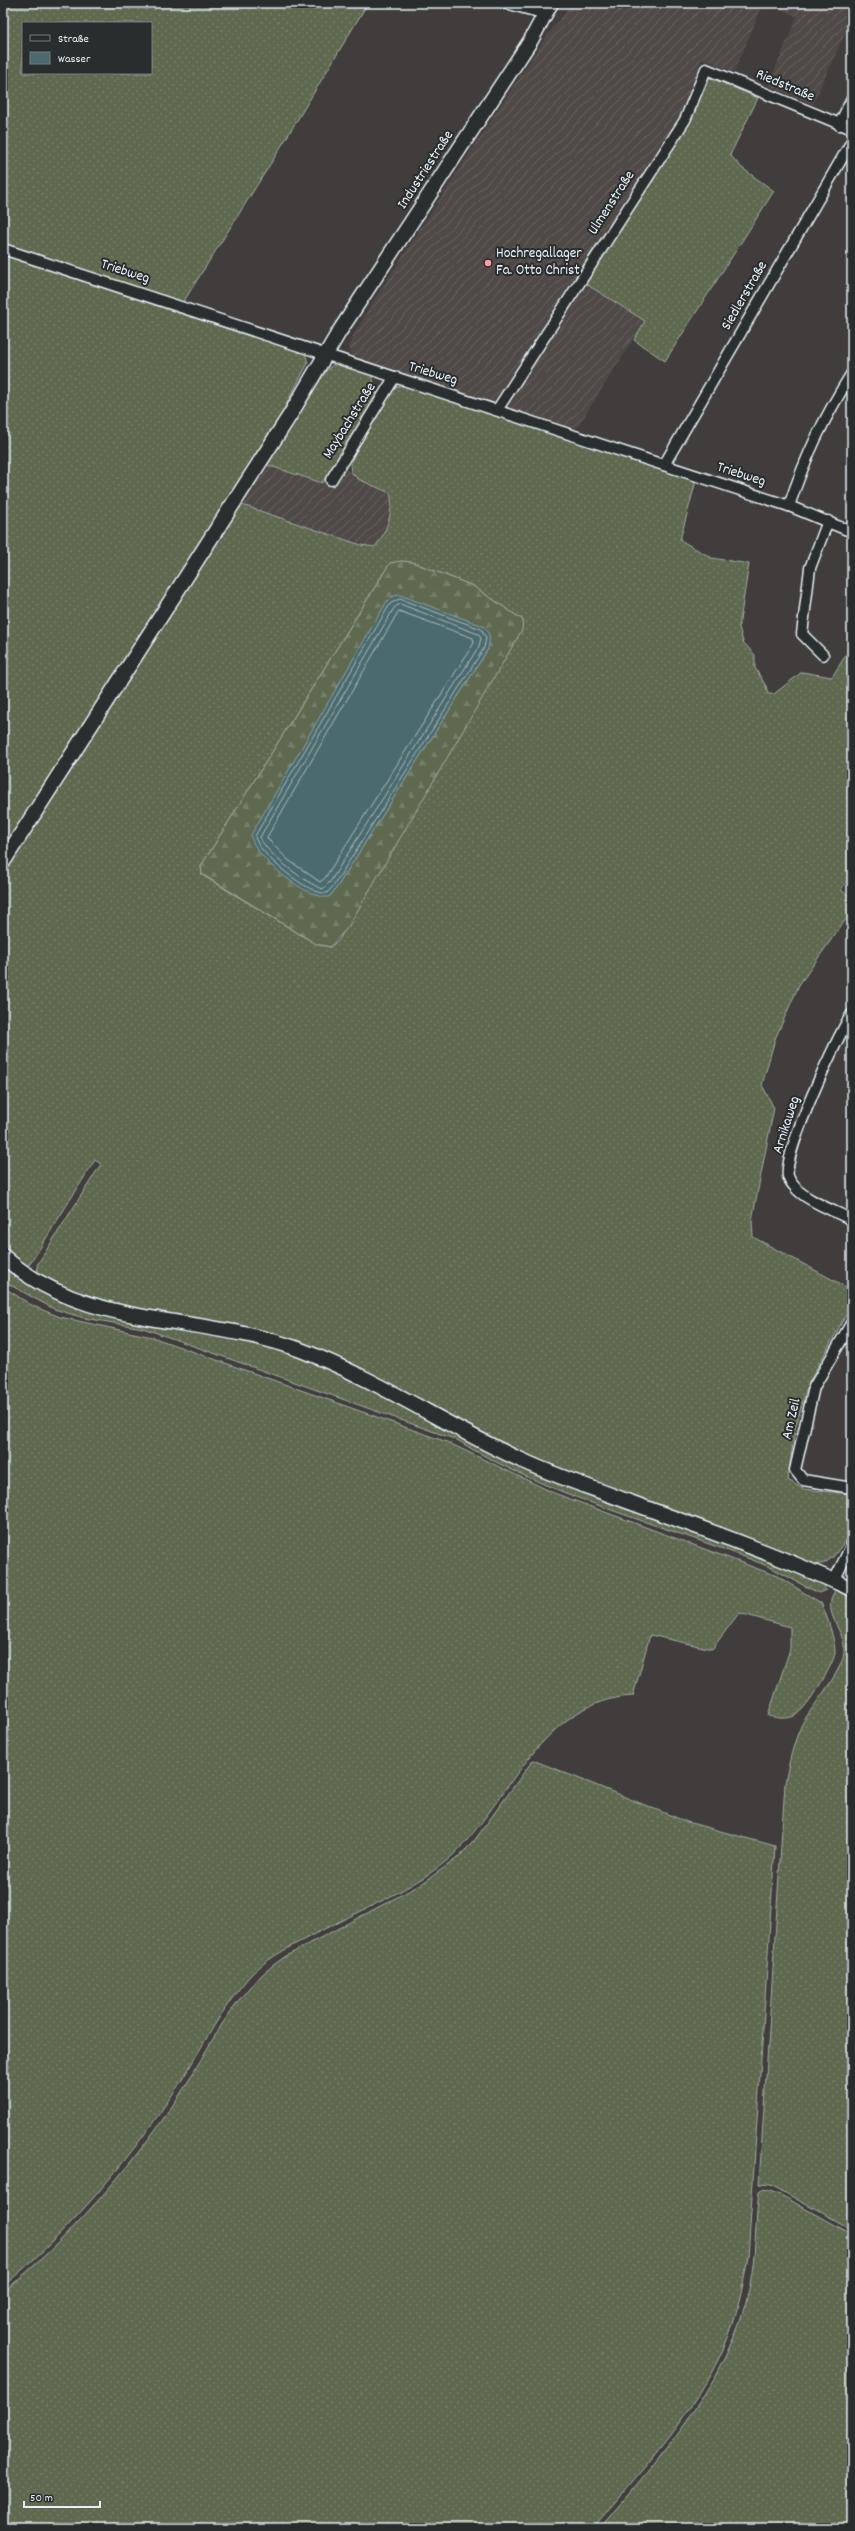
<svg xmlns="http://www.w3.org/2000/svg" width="855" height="2531" viewBox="0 0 855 2531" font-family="Dekko,sans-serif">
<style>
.industrial{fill:url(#industrial-furrows)}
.grass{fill:url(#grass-dots);stroke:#a3ada4;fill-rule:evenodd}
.forest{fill:url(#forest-firs);stroke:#a3ada4;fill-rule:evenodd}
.water{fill:#4c6a6d;stroke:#8aa0a5}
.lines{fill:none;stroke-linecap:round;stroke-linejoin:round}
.shore{stroke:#aabbc0;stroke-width:1}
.street-casing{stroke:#e8f1f8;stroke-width:13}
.secondary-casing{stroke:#e8f1f8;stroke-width:17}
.street{stroke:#2a2d2e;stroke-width:10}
.secondary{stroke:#2a2d2e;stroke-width:14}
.poi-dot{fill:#ff9aa2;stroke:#2a2d2e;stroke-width:1.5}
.labels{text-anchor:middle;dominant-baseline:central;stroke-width:4;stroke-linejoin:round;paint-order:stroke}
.street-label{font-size:15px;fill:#e8f1f8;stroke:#2a2d2e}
.poi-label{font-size:15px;fill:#e8f1f8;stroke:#2a2d2e;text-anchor:start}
</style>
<defs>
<pattern id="industrial-furrows" width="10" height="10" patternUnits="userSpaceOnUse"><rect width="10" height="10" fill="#504846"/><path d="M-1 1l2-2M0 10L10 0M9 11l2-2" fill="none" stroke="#696361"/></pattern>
<pattern id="grass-dots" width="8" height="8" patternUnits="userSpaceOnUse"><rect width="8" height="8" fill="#5e6950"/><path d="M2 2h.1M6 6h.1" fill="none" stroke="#757f6a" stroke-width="1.8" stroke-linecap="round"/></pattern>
<pattern id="forest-firs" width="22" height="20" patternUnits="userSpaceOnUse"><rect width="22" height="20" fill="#5e6950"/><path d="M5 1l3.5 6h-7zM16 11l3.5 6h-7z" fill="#757f6a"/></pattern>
</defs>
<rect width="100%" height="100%" fill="#403d3c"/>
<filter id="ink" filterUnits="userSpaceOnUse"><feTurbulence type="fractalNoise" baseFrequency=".025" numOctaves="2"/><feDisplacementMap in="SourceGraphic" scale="8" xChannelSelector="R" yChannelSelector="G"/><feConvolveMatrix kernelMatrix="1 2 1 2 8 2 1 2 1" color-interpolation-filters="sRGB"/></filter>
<g filter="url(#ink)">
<!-- industrial -->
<g class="industrial">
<path d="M569,3H764L734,72L702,59L697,72L701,74L683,115L575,277L645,321L575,431L359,361L352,357L348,345L367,311L502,103L549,32L563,16Z"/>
<path d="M768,3H852V18L813,104L768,86L797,17Z"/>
<path d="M264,464L322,483L333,466L351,472L358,479L389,493L391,498L389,515L380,541L375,547L362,546L239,504Z"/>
</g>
<!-- grass -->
<g class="grass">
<path d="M3,3H368L276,155L182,304L305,353L308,363L275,426L3,851ZM23,23H151V73H23Z"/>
<path d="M701,74L758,98L730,155L742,168L774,191L665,361L634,340L645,321L575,277L683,115Z"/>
<path d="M335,363L372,376L377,394L322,483L264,464L327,370Z"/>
<path d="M403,384L696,481L680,540L712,558L749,564L739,627L743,642L755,655V668L766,686L768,694H774L802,672L832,677L852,645V873L841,890L852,898V914L843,923L799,985L775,1039L762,1085L774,1108L752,1220L753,1237L852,1290V1304L808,1384L795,1429L788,1480L803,1489L852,1494V1532L833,1557L825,1563L815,1565L802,1561L544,1465L363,1373L172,1316L86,1297L38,1273L37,1265L101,1164L95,1160L30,1264L26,1265L3,1246V872L239,504L361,545L375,547C385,536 395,508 390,493L358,479L351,472L350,464L359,445L393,389ZM412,562L473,586L523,620L339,940L330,947L316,944L202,875L201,866L390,563Z"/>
<path d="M3,1262L35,1286L239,1337L312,1360L475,1444L823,1583L826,1590L819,1593C799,1584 780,1571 760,1563C660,1523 548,1497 457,1440L143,1328L84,1318L54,1309L3,1281Z"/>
<path d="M3,1287L33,1306L60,1317L152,1337L447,1442L554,1493L777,1576L821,1603C826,1612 836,1643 835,1653C833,1666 807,1708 796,1715C788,1720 777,1718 768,1716L790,1649V1627L739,1613L712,1649L650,1635L633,1696C542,1700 510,1800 453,1855C417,1889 351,1914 307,1938C286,1949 264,1960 248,1978C216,2015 196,2061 168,2101C125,2165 63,2238 3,2286Z"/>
<path d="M836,1589L852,1595V2230L771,2185L759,2184L785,1783C789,1763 793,1743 802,1724C812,1706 842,1672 844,1653C847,1630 819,1613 836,1589Z"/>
<path d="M533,1760L687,1822L775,1846L748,2257C742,2293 734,2330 717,2362C686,2424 637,2475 593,2528H3V2292C65,2243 133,2165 177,2099C212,2046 231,1992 286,1956L420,1885L456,1859L474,1841Z"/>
<path d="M764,2189L781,2195L852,2235V2528H600C662,2454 729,2383 750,2285C756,2254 755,2223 759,2192Z"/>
</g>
<!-- forest -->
<path class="forest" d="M401,561L412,562L473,586L523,620L522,630L348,927L330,947L316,944L202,874L201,866L390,563ZM488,649L337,887L329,897Z"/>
<!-- water -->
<path class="water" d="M400,595L483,626C491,633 490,639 488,649L337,887L329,897C308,900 252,856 251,835L387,601L394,596Z"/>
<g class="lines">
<!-- shore -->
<g class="shore">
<path d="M400,599L481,629L486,638L484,648L334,885L327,893C311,897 256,852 255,836L390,604Z"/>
<path d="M400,604L478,634L481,638L479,646L330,882L323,889C307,884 265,853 260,837L394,608Z"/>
<path d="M399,611L473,638L474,643L325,878L320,882L287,859L267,838Z"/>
</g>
<defs>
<g id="street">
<path d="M505,3L546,14"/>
<path d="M839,125L852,99"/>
<path d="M3,249L789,506L852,532"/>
<path d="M497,410L685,120L706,69L852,129"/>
<path d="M664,465L852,141"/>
<path d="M331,480L394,378"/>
<path d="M789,506C806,455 824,418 852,373"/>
<path d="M823,655L802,634L810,568L828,521"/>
<path d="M852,1014C837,1036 783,1153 788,1176C789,1179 792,1184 794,1186C804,1200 837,1212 852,1220"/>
<path d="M852,1322L814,1387L795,1470L803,1480L852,1488"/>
<path d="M834,1581L852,1544"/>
</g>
<g id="secondary">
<path d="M3,862L290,415L339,332L531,40L551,3"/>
<path d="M3,1256C85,1331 200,1313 298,1349C376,1378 446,1426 521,1460C555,1476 590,1487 624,1500C701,1528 778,1555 852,1589"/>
</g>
</defs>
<!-- street casing -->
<use href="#street" class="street-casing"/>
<!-- secondary casing -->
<use href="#secondary" class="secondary-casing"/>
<!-- street -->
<use href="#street" class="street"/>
<!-- secondary -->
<use href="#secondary" class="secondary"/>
</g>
</g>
<!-- markers -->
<circle class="poi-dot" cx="488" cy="263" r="4"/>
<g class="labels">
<!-- street labels -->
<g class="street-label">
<text transform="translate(785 86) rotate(23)">Riedstraße</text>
<text transform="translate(426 170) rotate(-57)">Industriestraße</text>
<text transform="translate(612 203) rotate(-57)">Ulmenstraße</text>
<text transform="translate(125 272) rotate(18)">Triebweg</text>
<text transform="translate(745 296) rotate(-60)">Siedlerstraße</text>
<text transform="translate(433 374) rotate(17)">Triebweg</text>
<text transform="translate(350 421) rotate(-58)">Maybachstraße</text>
<text transform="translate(741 475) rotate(18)">Triebweg</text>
<text transform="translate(787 1125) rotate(-72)">Arnikaweg</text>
<text transform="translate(792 1419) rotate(-77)">Am Zeil</text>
</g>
<!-- poi labels -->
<g class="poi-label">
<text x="496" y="254">Hochregallager<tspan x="496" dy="17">Fa. Otto Christ</tspan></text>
</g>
</g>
<!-- margin -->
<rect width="855" height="2531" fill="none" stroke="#2a2d2e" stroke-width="16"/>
<rect x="8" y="8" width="839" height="2515" fill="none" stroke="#e8f1f8" stroke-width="1.5" filter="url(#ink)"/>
<!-- legend -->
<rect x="22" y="22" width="130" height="52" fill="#2a2d2e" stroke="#767b7f"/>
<rect x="30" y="35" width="20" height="6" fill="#2a2d2e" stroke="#767b7f"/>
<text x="58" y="42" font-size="12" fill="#e8f1f8">Straße</text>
<rect x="30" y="52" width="20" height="12" fill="#4c6a6d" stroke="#767b7f"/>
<text x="58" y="62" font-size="12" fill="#e8f1f8">Wasser</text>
<!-- scale -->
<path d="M24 2501v6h76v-6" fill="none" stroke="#e8f1f8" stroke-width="2"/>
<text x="30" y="2501" font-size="12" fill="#e8f1f8" stroke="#2a2d2e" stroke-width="3" paint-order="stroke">50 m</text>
</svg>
